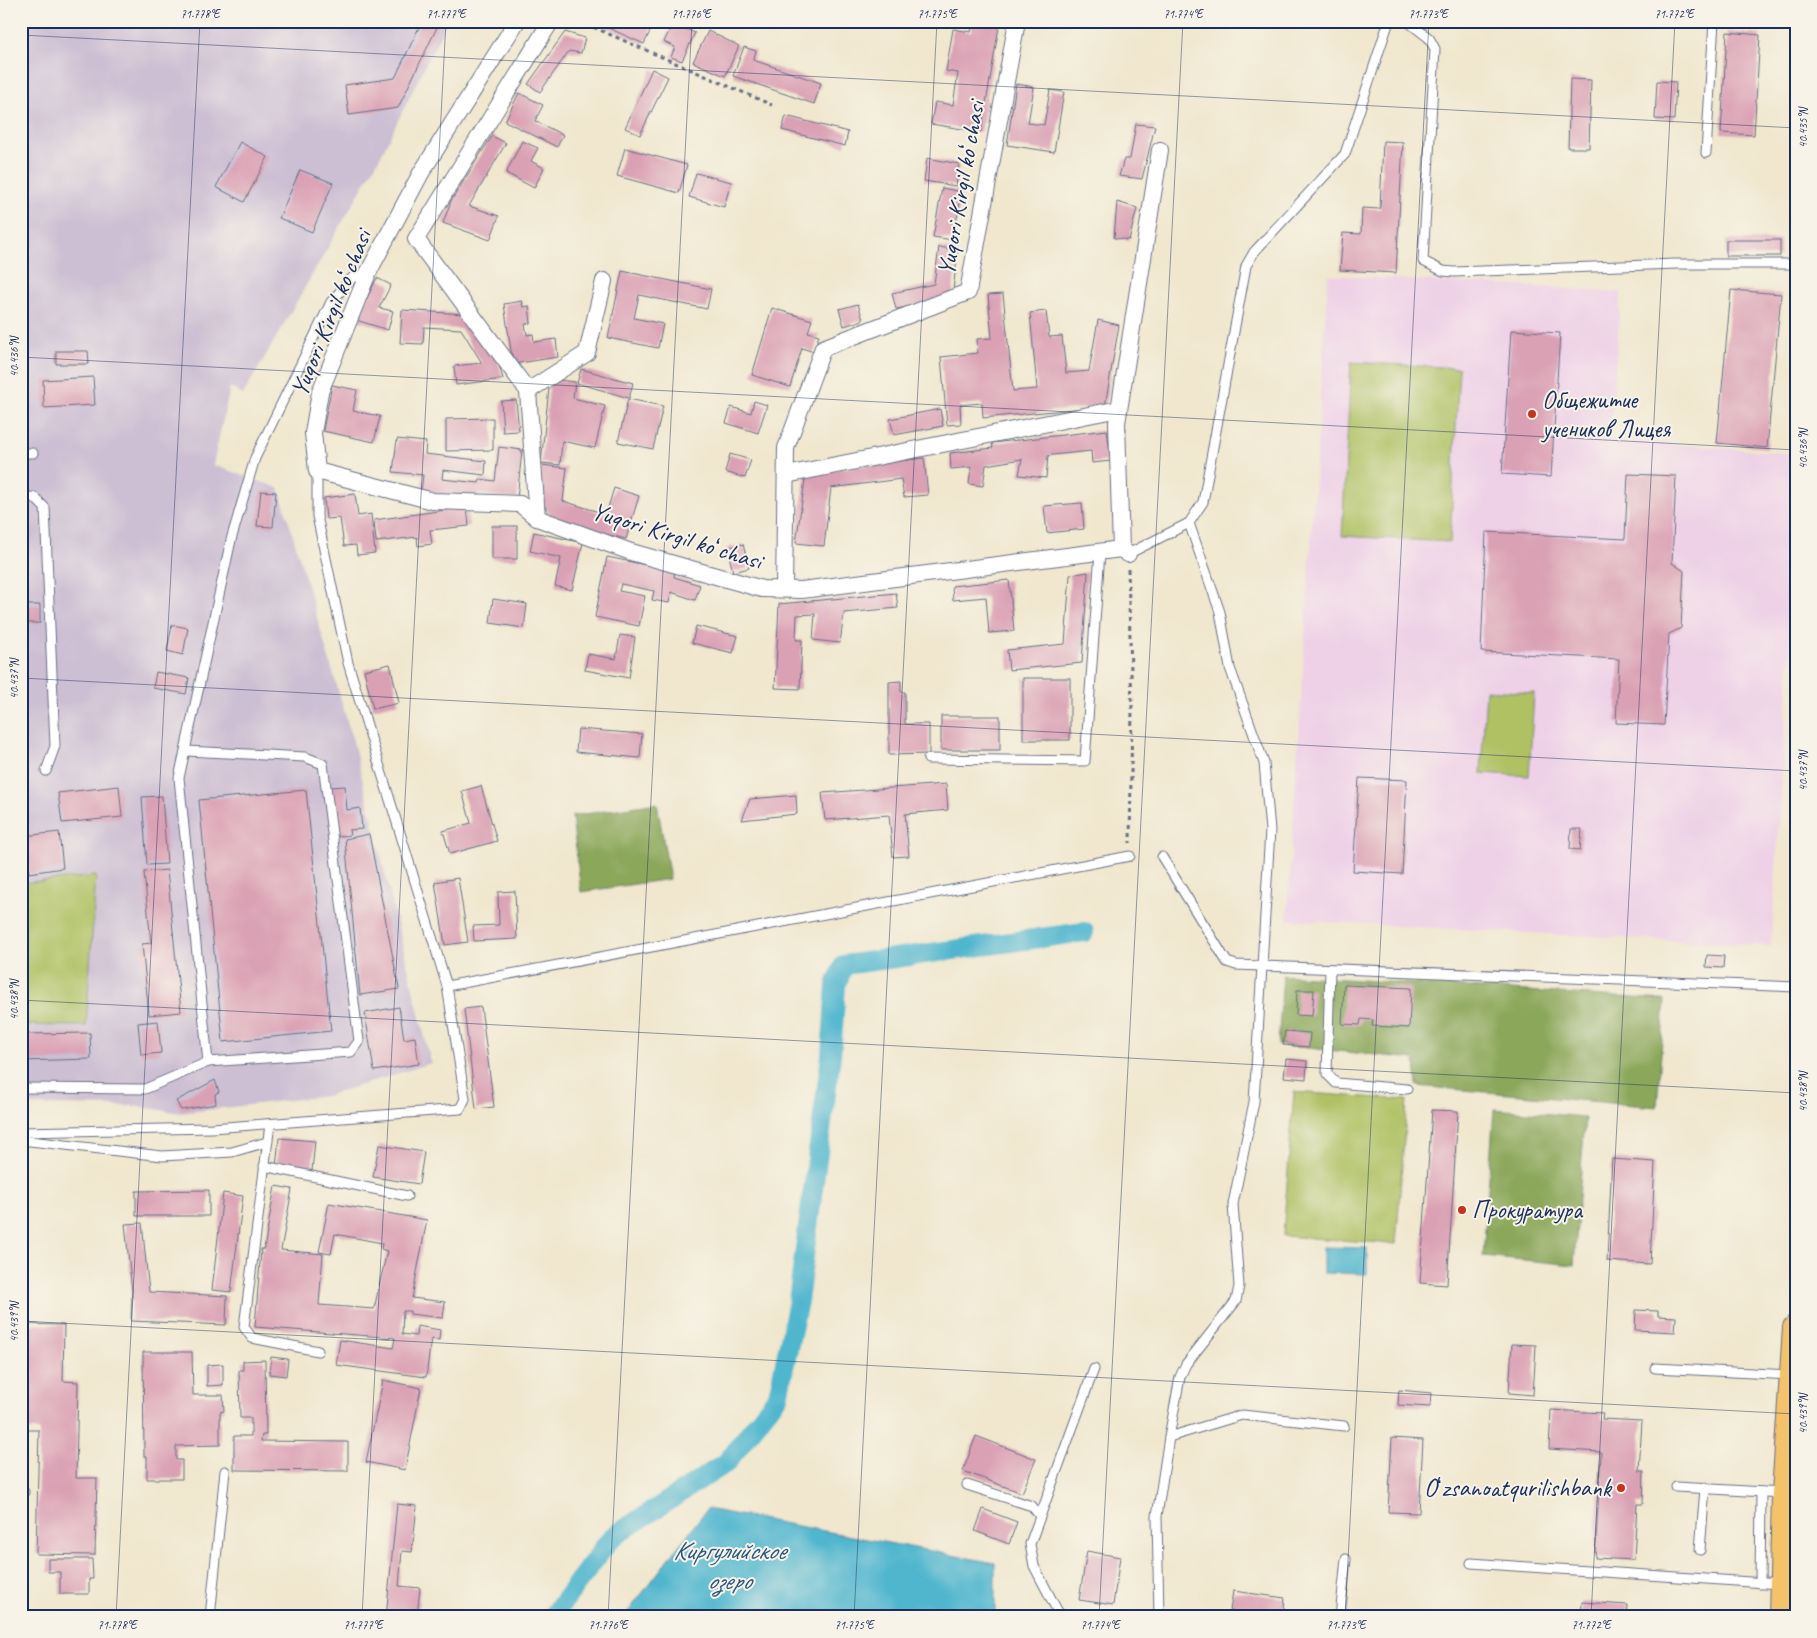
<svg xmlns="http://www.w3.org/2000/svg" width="1817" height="1638" viewBox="0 0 1817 1638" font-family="Caveat,sans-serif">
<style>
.built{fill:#eed0e7}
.industrial{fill:#ccbed3}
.green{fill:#afc164;stroke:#657861}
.forest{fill:#8ba75a;stroke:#536b5c}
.water{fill:#4fb6ce;stroke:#357296}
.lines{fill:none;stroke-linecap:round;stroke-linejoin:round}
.canal{stroke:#4fb6ce;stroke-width:20}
.building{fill:#daa0b4}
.service-casing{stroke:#666f85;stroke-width:11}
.minor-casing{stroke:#666f85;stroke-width:18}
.primary-casing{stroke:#666f85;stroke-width:28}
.path{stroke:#666f85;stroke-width:3;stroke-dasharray:4 4;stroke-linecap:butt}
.service{stroke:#fff;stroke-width:9}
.minor{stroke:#fff;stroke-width:16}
.primary{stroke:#f4c26a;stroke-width:26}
.ticks{fill:none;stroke:#1b2f5e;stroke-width:1;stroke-opacity:0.45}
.poi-dot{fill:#c8321e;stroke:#f7f3e8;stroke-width:2}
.labels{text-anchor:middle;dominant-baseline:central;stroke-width:4;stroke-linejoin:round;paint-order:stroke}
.street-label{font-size:25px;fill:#1b2f5e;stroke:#f7f3e8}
.poi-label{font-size:25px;fill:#1b2f5e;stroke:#f7f3e8;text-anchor:start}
.water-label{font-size:26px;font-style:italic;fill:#2b5880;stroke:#f7f3e8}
.neatline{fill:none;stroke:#1b2f5e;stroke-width:2}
.ticks-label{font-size:12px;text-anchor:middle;fill:#1b2f5e}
</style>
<rect width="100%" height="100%" fill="#f7f3e8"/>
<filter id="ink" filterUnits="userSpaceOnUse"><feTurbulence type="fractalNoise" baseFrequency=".02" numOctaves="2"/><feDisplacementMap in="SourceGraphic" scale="10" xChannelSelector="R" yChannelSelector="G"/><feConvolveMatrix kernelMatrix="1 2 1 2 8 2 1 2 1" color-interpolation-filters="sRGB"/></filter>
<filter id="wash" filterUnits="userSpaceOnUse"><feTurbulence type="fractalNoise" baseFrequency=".0096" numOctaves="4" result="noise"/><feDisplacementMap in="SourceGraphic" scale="20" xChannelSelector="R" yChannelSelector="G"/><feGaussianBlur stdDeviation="1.12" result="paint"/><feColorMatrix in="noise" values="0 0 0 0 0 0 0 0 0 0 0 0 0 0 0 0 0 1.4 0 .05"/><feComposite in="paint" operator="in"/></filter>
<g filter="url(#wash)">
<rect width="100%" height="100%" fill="#f0e7ce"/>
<!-- built -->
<path class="built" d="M1328,275L1621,292L1610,439L1796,454V566L1771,946L1287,920Z"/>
<!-- industrial -->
<path class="industrial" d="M21,21H447L380,157L243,395L230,387L213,465L279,488L353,741L431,1063L326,1096L181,1113L136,1106L21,1105Z"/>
<!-- green -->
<g class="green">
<path d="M1351,362L1459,368L1450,542L1342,536Z"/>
<path d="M1486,690L1534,693L1529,776L1481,773Z"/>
<path d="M96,876L86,1026L21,1025V883Z"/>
<path d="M1294,1092L1407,1100L1396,1244L1283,1236Z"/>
</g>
<!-- forest -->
<g class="forest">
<path d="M657,803L670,879L581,892L572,816Z"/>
<path d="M1283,975L1665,1000L1657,1107L1417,1086L1415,1059L1278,1045Z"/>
<path d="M1494,1109L1585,1117L1574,1265L1483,1256Z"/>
</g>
<!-- water -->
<g class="water">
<path d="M1323,1247L1367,1248V1274L1323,1273Z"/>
<path d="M707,1509L995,1563V1617H624Z"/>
</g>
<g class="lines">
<!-- canal -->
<path class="canal" d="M552,1617L611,1538L726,1463L778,1396L798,1301L831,1056L836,985L844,965L1084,932"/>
</g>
<g id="blocks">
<!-- building -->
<g class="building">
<path d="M422,21H440L398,108L349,115L345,85L395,78Z"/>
<path d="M593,21H655L644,44Z"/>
<path d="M973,21H1000L981,132L931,124L935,102L953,105L958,73L946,71L953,29L971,32Z"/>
<path d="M673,23L695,33L682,61L671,57L675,47L664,42Z"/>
<path d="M708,31L739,46L725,76L693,62Z"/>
<path d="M565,32L585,38L581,53L569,51L540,92L528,84Z"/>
<path d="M1727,32L1760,35L1754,135L1721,133Z"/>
<path d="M744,47L756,51L753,60L821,83L814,104L733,76Z"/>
<path d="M652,69L668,77L640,135L625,128Z"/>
<path d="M1570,79L1591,80L1589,148H1568Z"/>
<path d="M1657,81L1676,82L1674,120L1655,119Z"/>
<path d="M1016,84L1034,87L1028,123L1044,125L1050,90L1064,92L1054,152L1007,145Z"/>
<path d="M519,93L543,105L535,121L563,135L557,147L505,121Z"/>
<path d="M786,116L848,132L845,146L782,130Z"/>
<path d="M1136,124L1155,126L1142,179L1119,176L1124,159H1130Z"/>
<path d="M492,136L506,143L469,206L499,216L490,240L443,223L451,201Z"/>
<path d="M522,141L538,148L531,161L544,168L534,188L506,173Z"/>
<path d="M1383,141L1403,142L1396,273L1340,270L1343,233L1361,234L1362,208L1380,209Z"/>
<path d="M240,142L268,157L244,202L216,187Z"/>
<path d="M625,148L687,165L679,193L617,176Z"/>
<path d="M927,158L959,164L956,186L924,181Z"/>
<path d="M300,170L333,183L312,232L279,218Z"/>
<path d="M696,173L731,182L724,207L689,197Z"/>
<path d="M942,188L962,192L953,240L933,237Z"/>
<path d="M1117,202L1137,208L1129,240L1114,238Z"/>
<rect x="1726" y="240" width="54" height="16"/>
<path d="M939,247L958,250L952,298L896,309L892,293L934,284Z"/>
<path d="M622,271L711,289L707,309L639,295L634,318L663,324L658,348L608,338Z"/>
<path d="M377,278L391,285L379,308L393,311L388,330L356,320Z"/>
<path d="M1731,290L1781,294L1767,448L1717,443Z"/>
<path d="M1003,294L1013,391L1037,389L1030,313L1046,311L1049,337L1062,336L1066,373L1089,371L1098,320L1119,325L1105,406L983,418L982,403L960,405L961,424L947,425L941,357L978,353L977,339L992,338L988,295Z"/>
<path d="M522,301L523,307L529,306L531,323L525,324L527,335L533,334L534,342L556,339L558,357L513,364L504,304Z"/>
<path d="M858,304L863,320L844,326L839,309Z"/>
<path d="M772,308L812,320L808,332L819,335L814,352L802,348L790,387L752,375Z"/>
<path d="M402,310L464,314L498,361L503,379L456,385L454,366L482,363L461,329L424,327L423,344L400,343Z"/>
<path d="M1511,330L1560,333L1551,477L1502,474Z"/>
<path d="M56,351H88L89,364H56Z"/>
<path d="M581,369L633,383L629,398L577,383Z"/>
<path d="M93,377L95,405L44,408L43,380Z"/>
<path d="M550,379L575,382L573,398L605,406L595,448L562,441L560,465L541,463Z"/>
<path d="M332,385L357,390L353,411L380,416L374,442L323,431Z"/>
<path d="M628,399L663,406L653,449L618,442Z"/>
<path d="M516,400L519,431L503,432L501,401Z"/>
<path d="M754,401L767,405L758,433L726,423L731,407L751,413Z"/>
<path d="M940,409L943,426L894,435L890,419Z"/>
<path d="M493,418V450L446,451V419Z"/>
<path d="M1107,430L1111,461L1092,463L1091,451L1052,455L1048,456L1046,478L1019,475L1022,459L986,465L983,486L969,484L971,467L951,469L950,453L993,448L992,443Z"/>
<path d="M397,439L426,442L425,454L486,461L485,475L443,470L442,479L479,483L480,479L495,481L499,447L522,450L517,499L478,494L477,499L421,492L423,475L393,472Z"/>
<path d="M730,454L751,460L745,478L725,472Z"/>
<path d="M924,458L928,495L904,497L901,479L831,488L824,546L796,543L806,473Z"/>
<path d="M541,465L567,468L563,501L606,514L614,488L639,496L626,539L553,521L540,497Z"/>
<path d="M1628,474L1676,476L1672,563L1684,571L1681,628L1669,634L1664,725L1616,723L1619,659L1481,652L1486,532L1625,539Z"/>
<path d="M261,491L276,492L273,527L257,526Z"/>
<path d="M355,494L358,516L371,514L375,553L357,555L356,545L344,546L340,518L326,519L324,498Z"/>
<path d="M1082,503L1084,529L1047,533L1044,506Z"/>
<path d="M467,507L469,526L430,530L432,544L418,546L417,537L376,542L374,520Z"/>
<rect x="492" y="526" width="25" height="33"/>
<path d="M534,532L583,543L572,590L555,586L561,558L530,551Z"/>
<path d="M743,544L749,568L733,572L727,548Z"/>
<path d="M607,557L675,571L674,577L700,585L695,600L671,592L669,603L652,600L654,591L621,584L619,591L645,596L639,626L595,617Z"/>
<path d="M1088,572L1082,663L1009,670L1007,650L1065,644L1070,575Z"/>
<path d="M1009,580L1014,631L989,633L986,597L953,600L952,586Z"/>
<path d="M896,593L898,608L844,613L840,643L813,640L815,614L797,615L796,640H802L800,689L775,688L779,604Z"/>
<path d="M493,599L527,604L524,628L490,623Z"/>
<rect x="27" y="605" width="13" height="18"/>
<path d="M172,625L188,628L183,655L167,651Z"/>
<path d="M696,626L738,636L733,653L692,643Z"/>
<path d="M620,635L635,637L629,678L585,670L588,654L616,659Z"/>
<path d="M390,664L399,703L373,709L364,670Z"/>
<path d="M156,672L189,678L186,694L153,688Z"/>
<rect x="1023" y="678" width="47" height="62"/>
<path d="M901,681V692H905V724H929V754L889,755V682Z"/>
<rect x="941" y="716" width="59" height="34"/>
<path d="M578,729L642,734L640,758L576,752Z"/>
<path d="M1359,778L1407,780L1402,874L1353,871Z"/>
<path d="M946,784L948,810L905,814L909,856L893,857L889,815L825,820L822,793Z"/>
<path d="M119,786L122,817L62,823L58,793Z"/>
<path d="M345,786L347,810L360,808L362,829L349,830L350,835L335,837L330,787Z"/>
<path d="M481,786L497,841L450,854L443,831L471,823L462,791Z"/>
<path d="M306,790L331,1031L223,1042L199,800Z"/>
<path d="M796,795L797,814L742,820L750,799Z"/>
<path d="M162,796L167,864L147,865L142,797Z"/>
<path d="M1571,829H1582L1580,850L1570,849Z"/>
<path d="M59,832L63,868L29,873L24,836Z"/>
<path d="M369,834L399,989L360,995L345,839Z"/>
<path d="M167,870L181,1012L149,1015L142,944L151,943L144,872Z"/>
<path d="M458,878L468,942L445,945L435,882Z"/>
<path d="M515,891L517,939L474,941L473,926L499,925L498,892Z"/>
<path d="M1707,955L1724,956L1723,968L1706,967Z"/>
<path d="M1344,985L1411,988L1409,1028L1372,1026L1373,1020L1361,1019L1360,1025L1342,1024Z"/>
<path d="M1297,990H1314L1312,1016L1296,1015Z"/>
<path d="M399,1007L404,1039L415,1037L419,1064L374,1071L365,1013Z"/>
<path d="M481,1007L494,1107L476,1109L464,1009Z"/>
<path d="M158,1021L161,1053L141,1055L138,1023Z"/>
<path d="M1285,1031L1310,1033L1309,1047L1283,1045Z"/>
<path d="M90,1033L91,1059L21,1061V1034Z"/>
<path d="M1286,1059L1307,1061L1306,1079L1284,1077Z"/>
<path d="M215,1080L219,1092L215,1094L216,1104L181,1110L176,1101Z"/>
<path d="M1432,1110L1458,1111L1447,1285L1420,1283Z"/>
<path d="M279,1138L315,1141L312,1171L276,1167Z"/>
<path d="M379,1145L424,1152L419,1184L373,1177Z"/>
<path d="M1612,1159L1655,1162L1650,1264L1607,1261Z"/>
<path d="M275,1186L292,1189L281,1250L323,1254L319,1305L374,1309L387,1251L381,1249L382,1243L335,1234L331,1254L319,1252L329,1203L427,1220L412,1298L445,1302L443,1318L410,1314V1311H403L402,1334L416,1336L417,1326L440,1330L439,1340L431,1339L426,1377L336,1365L340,1340L393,1348L395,1338L255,1327L261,1249H264Z"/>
<path d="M209,1190V1216H136V1191Z"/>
<path d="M223,1193L243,1196L231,1292L212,1290Z"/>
<path d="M142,1223L149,1292L227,1296L226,1325L131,1321L132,1291L125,1224Z"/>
<path d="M1636,1310L1658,1311V1316L1676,1317L1675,1332L1635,1330Z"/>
<path d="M21,1324L64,1325L63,1381L78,1382L76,1478H97L95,1555L36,1554L39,1430H21Z"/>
<path d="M1512,1344L1536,1345L1533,1395L1509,1393Z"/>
<path d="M143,1352H192L193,1395H223L224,1411L220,1412V1445L176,1446V1460H182V1479H147V1456H144Z"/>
<path d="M271,1357L288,1359L286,1376L269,1374Z"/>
<path d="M265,1360L266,1435H262L261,1441L348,1442V1471L234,1470V1436H251V1418H240L239,1370H243V1361Z"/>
<path d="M223,1364V1385L207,1386V1365Z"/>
<path d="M383,1380L421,1388L405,1470L366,1462Z"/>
<path d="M1399,1390L1431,1393L1430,1407L1398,1405Z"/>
<path d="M1551,1410L1603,1413L1602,1419L1642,1421L1639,1471H1644L1643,1504H1637L1634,1560L1595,1558L1601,1452L1549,1449Z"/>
<path d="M976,1436L1036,1459L1022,1493L963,1471Z"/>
<path d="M1392,1438L1423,1440L1419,1513L1388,1512Z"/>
<path d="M397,1504L417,1506L412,1552L402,1551L399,1586L420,1588L417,1617H386Z"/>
<path d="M983,1509L1017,1522L1009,1544L975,1531Z"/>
<path d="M1087,1551L1120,1557L1113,1605L1079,1600Z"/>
<path d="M48,1559H92L93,1579H89V1594H60V1572H48Z"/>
<path d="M1233,1591L1285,1598L1283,1617L1230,1611Z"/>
<path d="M1582,1602L1628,1605L1627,1617H1581Z"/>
</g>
</g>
</g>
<g filter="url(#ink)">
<use href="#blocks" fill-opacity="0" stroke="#666f85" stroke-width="1"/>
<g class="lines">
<defs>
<g id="service">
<path d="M1407,21L1429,38L1435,49L1423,261L1443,271L1454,272L1676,264H1796"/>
<path d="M1706,153L1714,21"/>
<path d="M21,453H33"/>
<path d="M317,471V516L348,663L447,986"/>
<path d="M21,498L34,497L45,508L55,746L46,771"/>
<path d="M1128,554L1189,523L1203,502L1246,266L1254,252L1345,154L1389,21"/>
<path d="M928,759L1085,761L1100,552"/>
<path d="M1162,857L1227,962L1236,965L1796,987"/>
<path d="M1330,969L1327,1074L1336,1083L1407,1089"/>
<path d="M208,1062L179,778L231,540L255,458L331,302L353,277L368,274"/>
<path d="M21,1088L145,1089L208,1062L351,1052L359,1041L323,764L305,757L186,751"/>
<path d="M270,1124L244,1327L252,1338L318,1351"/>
<path d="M21,1132L212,1128L460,1109L465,1099L447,986L1130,856"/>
<path d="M21,1140L162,1156L232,1152L267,1142"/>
<path d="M264,1166L407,1196"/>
<path d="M1655,1368L1790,1375"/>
<path d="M1169,1437L1180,1377L1186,1364L1236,1301L1239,1286L1233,1204L1254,1102L1270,830L1264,763L1230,668L1220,612L1189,523"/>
<path d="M967,1485L1032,1506L1040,1516"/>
<path d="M1676,1487L1783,1493"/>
<path d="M21,1491L24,1492"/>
<path d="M1700,1550L1705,1488"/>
<path d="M1471,1563L1780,1584"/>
<path d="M1760,1583L1761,1492"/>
<path d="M210,1617L225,1471"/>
<path d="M1064,1617L1058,1612L1034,1566L1030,1544L1094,1369"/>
<path d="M1159,1617L1157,1516L1169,1437L1242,1415L1344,1426"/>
<path d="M1340,1617L1346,1559"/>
</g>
<g id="minor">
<path d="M517,21L421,173L368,273L320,392L313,433L317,471L433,501L520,504L537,518L631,552L762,589L802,590L1121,549L1128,554"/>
<path d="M528,391L587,353L604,281"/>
<path d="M786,475L1119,409"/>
<path d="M537,518L528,391L416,239L551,21"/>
<path d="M1121,549L1117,423L1160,150"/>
<path d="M784,589L786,448L823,348L968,292L1017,21"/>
</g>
<path id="primary" d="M1782,1617L1785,1493L1796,1328"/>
</defs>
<!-- service casing -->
<use href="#service" class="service-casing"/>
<!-- minor casing -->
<use href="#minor" class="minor-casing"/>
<!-- primary casing -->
<use href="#primary" class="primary-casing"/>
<!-- path -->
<g class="path">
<path d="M579,21L772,105"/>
<path d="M1128,569L1132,706L1130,843"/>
</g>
<!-- service -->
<use href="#service" class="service"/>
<!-- minor -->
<use href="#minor" class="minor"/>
<!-- primary -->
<use href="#primary" class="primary"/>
</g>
</g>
<!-- ticks -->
<path class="ticks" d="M21,35L1796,128M21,357L1796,450M21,678L1796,771M21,1000L1796,1093M21,1321L1796,1414M116,1617L200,21M362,1617L446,21M608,1617L692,21M854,1617L937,21M1099,1617L1183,21M1345,1617L1429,21M1591,1617L1675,21"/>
<!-- markers -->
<g class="poi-dot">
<circle cx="1532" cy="414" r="5"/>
<circle cx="1462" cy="1210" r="5"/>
<circle cx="1621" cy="1488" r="5"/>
</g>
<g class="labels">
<!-- street labels -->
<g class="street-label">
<text transform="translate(961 188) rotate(-80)">Yuqori Kirgil koʻchasi</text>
<text transform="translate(331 313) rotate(-68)">Yuqori Kirgil koʻchasi</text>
<text transform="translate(677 536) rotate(17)">Yuqori Kirgil koʻchasi</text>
</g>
<!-- poi labels -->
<g class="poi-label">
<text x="1542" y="400">Общежитие<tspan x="1542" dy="29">учеников Лицея</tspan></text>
<text x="1472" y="1210">Прокуратура</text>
<text x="1611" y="1488" text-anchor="end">Oʻzsanoatqurilishbank</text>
</g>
<!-- water labels -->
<g class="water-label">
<text x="729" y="1550">Киргулийское<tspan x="729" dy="30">озеро</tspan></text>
</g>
</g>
<!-- margin -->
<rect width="1817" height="1638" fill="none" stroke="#f7f3e8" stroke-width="55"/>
<rect x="28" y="28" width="1762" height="1582" class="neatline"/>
<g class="ticks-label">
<text x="200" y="18">71.778°E</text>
<text x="446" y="18">71.777°E</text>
<text x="691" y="18">71.776°E</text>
<text x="937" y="18">71.775°E</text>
<text x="1183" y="18">71.774°E</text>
<text x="1428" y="18">71.773°E</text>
<text x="1674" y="18">71.772°E</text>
<text transform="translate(1803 128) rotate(-90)" y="4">40.435°N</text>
<text transform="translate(14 357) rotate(-90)" y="4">40.436°N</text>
<text transform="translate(1803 449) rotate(-90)" y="4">40.436°N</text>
<text transform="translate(14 679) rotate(-90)" y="4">40.437°N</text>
<text transform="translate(1803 771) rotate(-90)" y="4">40.437°N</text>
<text transform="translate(14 1000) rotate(-90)" y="4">40.438°N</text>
<text transform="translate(1803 1092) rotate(-90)" y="4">40.438°N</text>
<text transform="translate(14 1322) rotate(-90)" y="4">40.439°N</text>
<text transform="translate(1803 1414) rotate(-90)" y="4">40.439°N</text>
<text x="117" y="1629">71.778°E</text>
<text x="363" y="1629">71.777°E</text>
<text x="608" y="1629">71.776°E</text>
<text x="854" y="1629">71.775°E</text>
<text x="1100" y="1629">71.774°E</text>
<text x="1346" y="1629">71.773°E</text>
<text x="1591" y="1629">71.772°E</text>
</g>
</svg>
